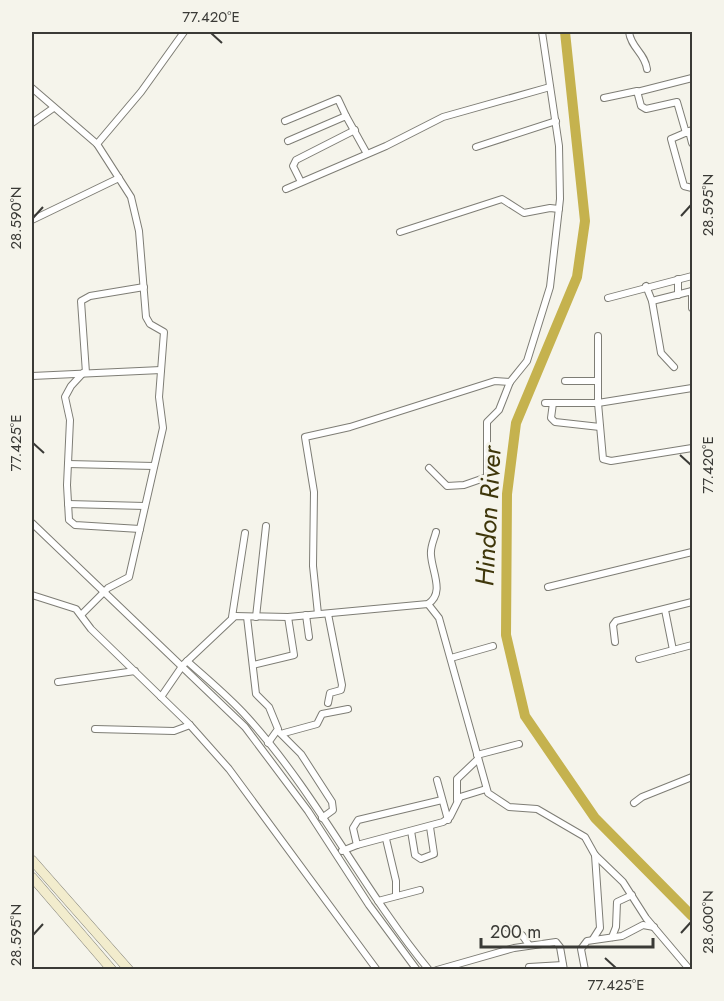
<svg xmlns="http://www.w3.org/2000/svg" width="724" height="1001" viewBox="0 0 724 1001" font-family="Jost,sans-serif">
<style>
.lines{fill:none;stroke-linecap:round;stroke-linejoin:round}
.river{stroke:#c5b24e;stroke-width:10}
.street-casing{stroke:#7e7d75;stroke-width:8}
.secondary-casing{stroke:#7e7d75;stroke-width:10}
.street{stroke:#fff;stroke-width:6}
.secondary{stroke:#f2eccd;stroke-width:9}
.ticks{fill:none;stroke:#3a3a36;stroke-width:2}
.labels{text-anchor:middle;dominant-baseline:central;stroke-width:6;stroke-linejoin:round;paint-order:stroke}
.water-label{font-size:26px;font-style:italic;fill:#3e360a;stroke:#f5f4eb}
.neatline{fill:none;stroke:#3a3a36;stroke-width:2}
.ticks-label{font-size:15px;text-anchor:middle;fill:#3a3a36}
</style>
<rect width="100%" height="100%" fill="#f5f4eb"/>
<g class="lines">
<!-- river -->
<path class="river" d="M565,32L585,221L577,277L516,423L507,494L506,635L525,716L595,818L692,916"/>
<defs>
<g id="street">
<path d="M629,32C631,48 645,53 647,69"/>
<path d="M32,88L97,144L141,92L184,32"/>
<path d="M637,92L692,78"/>
<path d="M604,98L637,91L641,106L646,109L677,102L686,133"/>
<path d="M285,121L338,99L346,116"/>
<path d="M32,123L52,109"/>
<path d="M692,130L671,139L684,186L692,188"/>
<path d="M689,131L692,143"/>
<path d="M288,141L346,116L366,152"/>
<path d="M476,147L556,121"/>
<path d="M301,182L293,166L296,160L355,130"/>
<path d="M286,189L386,146L443,117L550,87"/>
<path d="M32,220L119,178"/>
<path d="M400,232L502,199L524,213L550,208L559,209"/>
<path d="M646,286L652,301L692,291"/>
<path d="M692,291V308"/>
<path d="M678,295V279"/>
<path d="M608,298L692,276"/>
<path d="M652,301L661,353L674,367"/>
<path d="M598,336V403L603,459L611,461L692,448"/>
<path d="M83,373L71,386L65,397L70,420L67,485L69,520L75,525L140,529"/>
<path d="M86,373L81,301L90,296L144,287"/>
<path d="M32,376L161,370"/>
<path d="M565,381H598"/>
<path d="M545,403H598L692,388"/>
<path d="M553,403L551,418L555,422L600,427"/>
<path d="M68,464L154,466"/>
<path d="M429,468L447,486L464,485L487,477V422L499,410L510,382L527,361L550,287L560,199L559,146L542,32"/>
<path d="M68,504L145,506"/>
<path d="M32,523L245,727L308,811L369,905L417,970"/>
<path d="M548,587L692,552"/>
<path d="M32,595L76,609L91,629L189,724L229,769L377,970"/>
<path d="M428,604L439,618L488,793L509,807L537,809L585,837L595,855L623,882L646,918L690,970"/>
<path d="M665,610L673,650"/>
<path d="M82,614L108,588L129,577L163,428L159,397L164,332L150,324L146,317L139,231L131,197L97,144"/>
<path d="M318,614L313,566L314,492L305,437L350,427L495,381L510,382"/>
<path d="M328,614L342,685L341,690L330,693L328,703"/>
<path d="M306,615L309,637"/>
<path d="M232,617L245,533"/>
<path d="M247,617L256,694L269,707L278,729L268,743"/>
<path d="M256,617L266,526"/>
<path d="M615,642L613,625L616,621L692,602"/>
<path d="M451,658L493,646"/>
<path d="M639,659L692,645"/>
<path d="M187,661C207,679 229,697 247,717C317,794 363,890 429,970"/>
<path d="M253,665L294,655L288,617"/>
<path d="M58,682L135,671"/>
<path d="M161,697L183,665L235,616L288,617L428,604C445,593 432,572 431,555C430,547 434,540 436,532"/>
<path d="M95,729L174,731L190,725"/>
<path d="M278,731L301,754L332,802L333,810L322,818"/>
<path d="M284,733L317,724L322,714L348,709"/>
<path d="M477,755L519,744"/>
<path d="M437,780L448,820"/>
<path d="M457,800V779L478,759"/>
<path d="M634,803L642,797L692,777"/>
<path d="M411,831L415,855L421,859L434,854L430,827"/>
<path d="M386,839L396,881V896"/>
<path d="M357,845L353,828L358,820L442,800"/>
<path d="M342,851L357,845L443,822L450,817L460,797L486,789"/>
<path d="M378,901L420,890"/>
<path d="M506,927L522,935L529,945"/>
<path d="M612,937L616,927L617,902L632,895"/>
<path d="M593,939L600,928L595,855"/>
<path d="M529,967L563,965"/>
<path d="M437,970L514,948L556,942L560,947L564,970"/>
<path d="M585,970L581,949L587,941L622,936L643,925L654,927"/>
</g>
<g id="secondary">
<path d="M32,860L129,970"/>
<path d="M32,877L112,970"/>
</g>
</defs>
<!-- street casing -->
<use href="#street" class="street-casing"/>
<!-- secondary casing -->
<use href="#secondary" class="secondary-casing"/>
<!-- street -->
<use href="#street" class="street"/>
<!-- secondary -->
<use href="#secondary" class="secondary"/>
</g>
<!-- ticks -->
<path class="ticks" d="M211,33L222,43M681,216L691,205M33,218L43,207M33,443L44,453M680,455L691,465M681,933L691,922M33,935L43,924M605,958L616,968"/>
<g class="labels">
<!-- water labels -->
<g class="water-label">
<text transform="translate(488 516) rotate(-87)">Hindon River</text>
</g>
</g>
<!-- border -->
<rect width="724" height="1001" fill="none" stroke="#f5f4eb" stroke-width="66"/>
<!-- scale -->
<path d="M481 938v9h172v-9" fill="none" stroke="#3a3a36" stroke-width="3"/>
<text x="490" y="938" font-size="18" fill="#3a3a36" stroke="#f5f4eb" stroke-width="4.5" paint-order="stroke">200 m</text>
<rect x="33" y="33" width="658" height="935" class="neatline"/>
<g class="ticks-label">
<text x="211" y="22">77.420°E</text>
<text transform="translate(708 205) rotate(-90)" y="5">28.595°N</text>
<text transform="translate(16 218) rotate(-90)" y="5">28.590°N</text>
<text transform="translate(16 443) rotate(-90)" y="5">77.425°E</text>
<text transform="translate(708 465) rotate(-90)" y="5">77.420°E</text>
<text transform="translate(708 922) rotate(-90)" y="5">28.600°N</text>
<text transform="translate(16 935) rotate(-90)" y="5">28.595°N</text>
<text x="616" y="990">77.425°E</text>
</g>
</svg>
